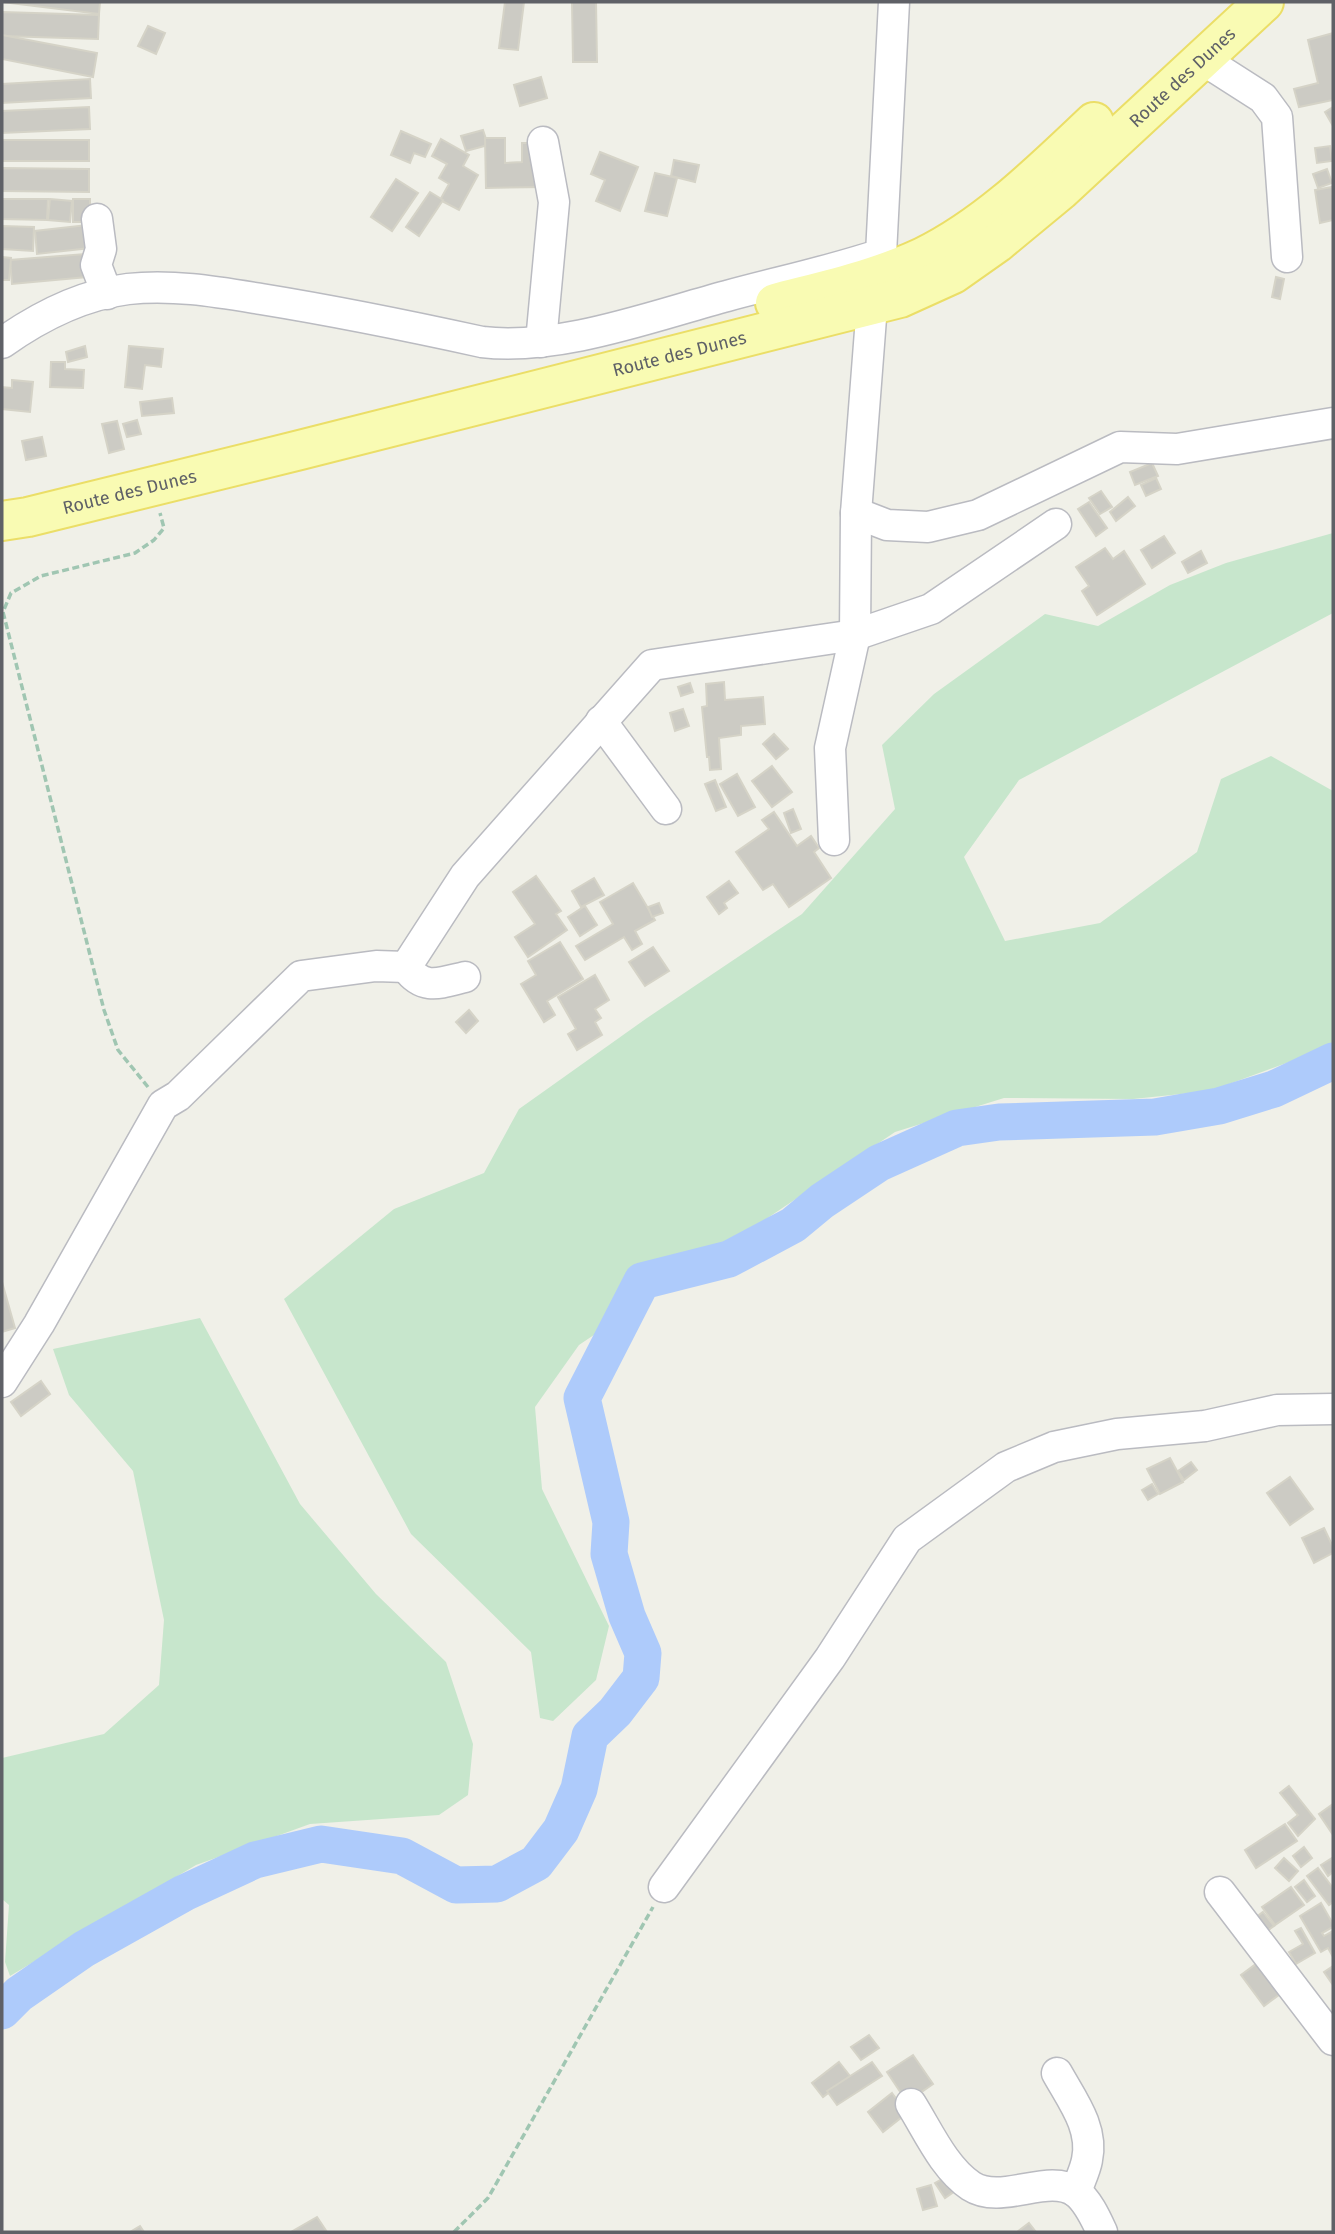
<svg xmlns="http://www.w3.org/2000/svg" width="1335" height="2234" viewBox="0 0 1335 2234" font-family="'Fira Sans',sans-serif">
<style>
.green{fill:#c7e6cc}
.lines{fill:none;stroke-linecap:round;stroke-linejoin:round}
.river{stroke:#aecbfb;stroke-width:37}
.building{fill:#cccbc4;stroke:#d5d3c7;stroke-width:2}
.minor-casing{stroke:#babbc1;stroke-width:33}
.major-casing{stroke:#ebde67;stroke-width:42}
.path{stroke:#a0c6b2;stroke-width:3.5;stroke-dasharray:7 3.5;stroke-linecap:butt}
.minor{stroke:#fff;stroke-width:30}
.major{stroke:#f9fbb3;stroke-width:38}
.labels{text-anchor:middle;dominant-baseline:central;stroke-width:5;stroke-linejoin:round;paint-order:stroke}
.street-label{font-size:18px;fill:#5f6167;stroke:#fff}
</style>
<rect width="100%" height="100%" fill="#f0f0e8"/>
<!-- green -->
<g class="green">
<path d="M1333,533V613L1019,780L964,857L1005,941L1100,923L1197,852L1221,779L1271,756L1333,791V1046L1210,1091L1133,1099L1004,1098L895,1132L579,1345L535,1407L542,1489L609,1626L596,1680L553,1721L540,1718L531,1652L411,1534L284,1299L394,1209L484,1173L519,1109L647,1018L802,914L895,809L882,745L934,694L1045,614L1098,626L1170,585L1226,563Z"/>
<path d="M200,1318L300,1504L376,1594L446,1662L473,1744L468,1795L439,1815L310,1824L196,1865L10,1976L5,1962L9,1905L2,1899V1758L104,1734L159,1685L164,1620L133,1471L69,1395L53,1349Z"/>
</g>
<g class="lines">
<!-- river -->
<path class="river" d="M2,2011L19,1994L84,1949L184,1893L255,1860L321,1844L402,1856L456,1885L497,1884L536,1863L561,1830L579,1789L590,1736L615,1712L641,1678L643,1653L627,1616L609,1554L611,1522L582,1398L642,1281L729,1259L793,1225L822,1201L879,1163L957,1128L999,1122L1155,1117L1219,1106L1274,1089L1333,1061"/>
</g>
<!-- building -->
<g class="building">
<path d="M2,2H100L99,14Z"/>
<path d="M505,2H524L518,50L499,48Z"/>
<path d="M572,2H596L597,62H573Z"/>
<path d="M2,12L99,15L98,39L2,36Z"/>
<path d="M148,26L165,33L156,54L138,46Z"/>
<path d="M1333,33V100L1299,107L1294,89L1318,83L1308,40Z"/>
<path d="M2,35L97,53L93,77L2,59Z"/>
<path d="M541,77L547,98L520,106L514,85Z"/>
<path d="M90,79L91,98L2,103V84Z"/>
<path d="M89,107L90,129L2,133V111Z"/>
<path d="M1333,107V126L1325,112Z"/>
<path d="M483,130L488,145L466,151L461,136Z"/>
<path d="M401,131L431,144L425,157L414,153L410,163L391,155Z"/>
<path d="M485,138H505V163L522,162V143H534L543,187L486,188Z"/>
<path d="M441,139L469,155L463,166L478,175L459,210L440,200L449,184L439,178L447,164L432,156Z"/>
<rect x="2" y="140" width="87" height="21"/>
<path d="M1330,146L1332,161L1317,163L1315,148Z"/>
<path d="M600,152L638,167L620,211L596,201L605,180L591,174Z"/>
<path d="M674,160L699,165L695,182L671,176Z"/>
<path d="M2,168L89,169V192L2,191Z"/>
<path d="M1327,169L1332,183L1318,188L1313,174Z"/>
<path d="M655,173L677,178L667,216L645,211Z"/>
<path d="M396,179L418,193L392,231L371,217Z"/>
<path d="M1332,187L1333,220L1320,223L1315,190Z"/>
<path d="M430,192L443,200L419,236L406,227Z"/>
<path d="M2,199H48L47,220L2,219Z"/>
<path d="M50,199L72,201L70,222L48,220Z"/>
<rect x="73" y="199" width="17" height="23"/>
<path d="M87,225L90,248L37,254L35,231Z"/>
<path d="M2,226L34,227L33,251L2,249Z"/>
<path d="M85,254L87,277L12,284L10,260Z"/>
<path d="M2,257L11,258L9,280H2Z"/>
<path d="M1276,277L1284,279L1280,299L1272,297Z"/>
<path d="M85,346L87,357L68,362L66,352Z"/>
<path d="M129,346L163,349L161,367L145,365L142,389L125,387Z"/>
<path d="M51,362H65V369L84,370L83,388L50,387Z"/>
<path d="M12,380L33,382L30,412L2,409V387L12,388Z"/>
<path d="M172,398L174,413L142,416L140,402Z"/>
<path d="M137,420L141,434L127,437L123,424Z"/>
<path d="M117,421L124,449L109,453L102,424Z"/>
<path d="M42,437L46,456L26,460L22,441Z"/>
<path d="M1152,463L1158,476L1135,485L1130,472Z"/>
<path d="M1156,478L1161,489L1146,496L1141,485Z"/>
<path d="M1101,491L1112,507L1100,514L1089,498Z"/>
<path d="M1128,497L1135,506L1116,521L1110,512Z"/>
<path d="M1089,502L1107,528L1096,536L1078,509Z"/>
<path d="M1164,536L1175,553L1152,568L1141,550Z"/>
<path d="M1105,548L1113,559L1124,551L1145,584L1097,615L1082,591L1089,586L1076,567Z"/>
<path d="M1201,551L1207,563L1188,573L1182,562Z"/>
<path d="M724,682L725,700L763,697L765,724L741,726V735L719,738L721,769L710,770L709,757H707L702,707L707,706L706,684Z"/>
<path d="M690,683L693,692L681,696L678,687Z"/>
<path d="M683,709L689,726L675,731L670,713Z"/>
<path d="M774,734L788,749L776,759L763,744Z"/>
<path d="M772,766L792,792L772,807L752,781Z"/>
<path d="M737,774L755,807L738,816L720,784Z"/>
<path d="M715,780L726,807L716,811L705,784Z"/>
<path d="M793,809L801,829L791,833L784,813Z"/>
<path d="M774,812L797,846L811,836L819,848L814,852L831,878L789,907L773,884L763,890L736,852L769,829L762,820Z"/>
<path d="M536,876L561,911L556,914L567,930L528,957L515,937L535,924L513,892Z"/>
<path d="M594,878L604,895L581,907L572,891Z"/>
<path d="M729,881L738,893L724,903L727,908L719,914L707,897Z"/>
<path d="M633,883L655,920L635,931L642,944L632,950L624,937L585,960L576,946L613,924L600,902Z"/>
<path d="M659,903L663,913L652,917L648,907Z"/>
<path d="M585,906L597,925L580,936L568,917Z"/>
<path d="M560,942L583,979L547,1001L555,1015L544,1022L521,984L536,975L528,961Z"/>
<path d="M653,947L669,971L645,986L629,962Z"/>
<path d="M595,975L609,1000L595,1009L601,1018L595,1022L602,1035L577,1050L568,1034L576,1029L558,997Z"/>
<path d="M469,1010L478,1021L466,1033L456,1022Z"/>
<path d="M2,1282L15,1328L2,1332Z"/>
<path d="M41,1381L50,1394L21,1416L11,1402Z"/>
<path d="M1170,1458L1183,1482L1160,1494L1147,1469Z"/>
<path d="M1191,1462L1197,1470L1184,1480L1178,1471Z"/>
<path d="M1290,1477L1313,1509L1290,1525L1267,1493Z"/>
<path d="M1152,1484L1158,1494L1148,1500L1142,1490Z"/>
<path d="M1324,1528L1333,1547V1553L1314,1563L1302,1538Z"/>
<path d="M1289,1786L1315,1819L1298,1836L1288,1823L1298,1815L1280,1793Z"/>
<path d="M1333,1804V1835L1319,1814Z"/>
<path d="M1285,1824L1297,1841L1256,1868L1245,1850Z"/>
<path d="M1304,1847L1312,1858L1301,1867L1293,1856Z"/>
<path d="M1284,1858L1298,1871L1289,1881L1275,1868Z"/>
<path d="M1332,1858L1333,1872L1328,1876L1321,1865Z"/>
<path d="M1318,1868L1333,1888V1902L1329,1905L1307,1876Z"/>
<path d="M1304,1880L1315,1896L1307,1902L1295,1887Z"/>
<path d="M1291,1887L1304,1905L1275,1925L1262,1907Z"/>
<path d="M1321,1903L1333,1924V1927L1322,1933L1324,1936L1333,1931V1957L1328,1948L1321,1952L1300,1916Z"/>
<path d="M1263,1912L1274,1926L1257,1938L1247,1924Z"/>
<path d="M1301,1928L1315,1953L1296,1964L1289,1952L1303,1944L1295,1931Z"/>
<path d="M1260,1961L1283,1992L1264,2006L1241,1975Z"/>
<path d="M1333,1966V1985L1324,1972Z"/>
<path d="M869,2035L879,2048L861,2060L851,2047Z"/>
<path d="M913,2055L933,2084L907,2102L887,2072Z"/>
<path d="M839,2062L850,2076L823,2097L812,2083Z"/>
<path d="M872,2062L882,2076L837,2105L827,2091Z"/>
<path d="M892,2093L907,2113L883,2132L868,2112Z"/>
<path d="M949,2175L958,2189L945,2198L935,2183Z"/>
<path d="M931,2185L937,2206L923,2210L917,2189Z"/>
<path d="M317,2217L327,2232H291Z"/>
<path d="M1029,2223L1036,2232H1017Z"/>
<path d="M140,2226L144,2232H130Z"/>
</g>
<g class="lines">
<defs>
<g id="minor">
<path d="M1202,59L1263,98L1277,117L1287,257"/>
<path d="M97,219L101,249L96,265L107,294"/>
<path d="M541,342L554,202L543,142"/>
<path d="M2,343C40,316 81,295 128,289C173,284 218,292 261,299C335,311 409,326 482,342C560,351 652,316 727,296C778,282 831,271 881,254L894,2"/>
<path d="M856,513L887,525L928,527L978,515L1120,447L1177,449L1333,423"/>
<path d="M601,721L666,809"/>
<path d="M834,840L830,748L855,635L856,513L872,305"/>
<path d="M406,967L465,876L652,665L855,635L931,609L1056,524"/>
<path d="M406,967C423,991 440,983 465,977"/>
<path d="M2,1382L39,1324L163,1105L178,1096L301,976L376,966L406,967"/>
<path d="M664,1887L830,1658L907,1539L1006,1467L1054,1447L1117,1434L1205,1426L1277,1410L1333,1409"/>
<path d="M1220,1892L1333,2040"/>
<path d="M1057,2073C1072,2100 1094,2128 1087,2160C1085,2171 1079,2182 1076,2192"/>
<path d="M911,2104C928,2131 944,2168 971,2186C1002,2206 1048,2172 1076,2192C1088,2201 1096,2219 1102,2232"/>
</g>
<g id="major">
<path d="M775,303C824,290 876,279 923,257C988,225 1042,171 1094,122"/>
<path id="s1" d="M2,521L28,517L300,450L900,298L953,274L997,243L1061,190L1264,2"/>
</g>
</defs>
<!-- minor casing -->
<use href="#minor" class="minor-casing"/>
<!-- major casing -->
<use href="#major" class="major-casing"/>
<!-- path -->
<g class="path">
<path d="M148,1087L118,1050L104,1010L3,612L11,593L41,576L135,553L154,540L164,528L160,513"/>
<path d="M454,2232L488,2198L653,1907"/>
</g>
<!-- minor -->
<use href="#minor" class="minor"/>
<!-- major -->
<use href="#major" class="major"/>
</g>
<g class="labels">
<!-- street labels -->
<g class="street-label">
<text stroke="none"><textPath href="#s1" startOffset="1286">Route des Dunes</textPath></text>
<text stroke="none"><textPath href="#s1" startOffset="698">Route des Dunes</textPath></text>
<text stroke="none"><textPath href="#s1" startOffset="131">Route des Dunes</textPath></text>
</g>
</g>
<!-- border -->
<rect width="1335" height="2234" fill="none" stroke="#5f6167" stroke-width="7"/>
</svg>
